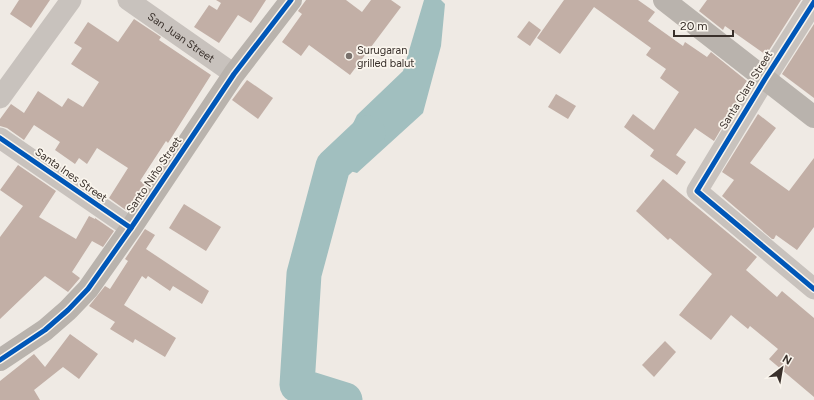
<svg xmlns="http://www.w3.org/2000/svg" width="814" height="400" viewBox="0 0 814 400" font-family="Figtree,sans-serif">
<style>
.water{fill:#a1bfbf}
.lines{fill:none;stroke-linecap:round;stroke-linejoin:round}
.river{stroke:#a1bfbf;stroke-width:35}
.building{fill:#c2afa6}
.street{stroke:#c8c2bd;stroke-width:21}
.secondary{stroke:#b9b3ad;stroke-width:22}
.cycleway-casing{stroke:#faf5ed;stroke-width:8}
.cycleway{stroke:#0057b8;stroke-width:5}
.poi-dot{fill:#79716c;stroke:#faf5ed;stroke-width:1.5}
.labels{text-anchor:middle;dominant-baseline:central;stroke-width:3.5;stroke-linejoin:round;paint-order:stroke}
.street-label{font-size:11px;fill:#39302b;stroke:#faf5ed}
.poi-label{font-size:11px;fill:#39302b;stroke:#faf5ed;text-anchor:start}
</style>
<rect width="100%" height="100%" fill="#efeae4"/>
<!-- water -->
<path class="water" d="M424,0H441L445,4L441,46L423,113L357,173L333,166L357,115L403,71Z"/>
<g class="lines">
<!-- river -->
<path class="river" d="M345,400L297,385L304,274L333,166L368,133"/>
</g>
<!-- building -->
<g class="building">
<path d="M19,0H50L31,28L10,14Z"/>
<path d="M216,0H266L251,23L238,15L219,43L194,27L209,5L217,10L221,3Z"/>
<path d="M306,0H346L362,12L371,0H391L401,7L350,75L309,45L301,56L282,42L302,14L298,11Z"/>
<path d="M564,0H638L655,12L648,21L683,46L685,42L707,57L711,52L747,81L735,98L738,100L714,141L695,128L676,155L686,162L677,175L650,156L654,150L624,127L633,114L654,130L679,92L660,78L666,69L646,55L651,48L594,7L560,54L537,38Z"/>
<path d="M707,0H801L766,55L725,26L723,30L699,11Z"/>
<path d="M134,19L161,37L159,40L211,75L168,143L166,141L140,181L145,184L127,211L109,198L128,168L97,148L87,164L79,158L75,164L55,150L60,142L34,125L24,140L7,128L0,126V119L11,104L24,113L38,91L62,107L68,98L83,107L99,82L71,64L82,48L74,43L88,22L118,42Z"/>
<path d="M529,21L541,30L530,46L517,37Z"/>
<path d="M814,24V98L782,74Z"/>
<path d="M247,80L273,98L258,119L232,100Z"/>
<path d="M556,94L576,106L568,119L548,107Z"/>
<path d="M758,114L776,128L750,163L789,191L814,158V227L797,250L776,235L774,239H772L722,196L734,180L722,172Z"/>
<path d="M18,165L56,191L39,217L76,239L89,216L95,219V218L114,231L103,247L92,241L72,272L80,278L68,292L45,276L0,319V237L23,206L0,190Z"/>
<path d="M663,179L757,257L746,270L777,297L782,291L814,318V397L769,359L778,349L750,326L748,329L731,315L711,340L679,315L712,274L670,238L668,240L636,211Z"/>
<path d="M184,204L221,227L206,251L169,228Z"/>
<path d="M145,229L155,235L146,249L209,291L202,304L173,286L170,291L148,276L146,279L142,276L124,305L176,338L165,357L135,339L133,343L110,329L115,322L89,306L105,286L110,289L128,261L125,259Z"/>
<path d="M70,334L98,354L79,379L63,367L34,390L40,400H0V381L34,354L45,367Z"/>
<path d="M665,341L676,352L654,377L642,365Z"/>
</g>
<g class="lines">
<!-- street -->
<g class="street">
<path id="s1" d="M128,0L234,74"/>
<path d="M814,2L765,79L697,191L814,289"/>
<path d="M0,98L71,0"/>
<path d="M0,138L131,228"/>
</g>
<!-- secondary -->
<g class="secondary">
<path d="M664,0L814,117"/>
<path d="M0,360L45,330L68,310L88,289L131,228L234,74L291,0"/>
</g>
<defs>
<g id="cycleway">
<path d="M814,2L765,79L697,191L814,289"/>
<path d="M0,138L131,228"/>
<path d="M0,360L45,330L68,310L88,289L131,228L234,74L291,0"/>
</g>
</defs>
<!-- cycleway casing -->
<use href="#cycleway" class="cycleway-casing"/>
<!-- cycleway -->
<use href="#cycleway" class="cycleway"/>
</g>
<!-- markers -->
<circle class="poi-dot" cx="349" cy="56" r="4"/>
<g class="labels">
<!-- street labels -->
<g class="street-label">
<text stroke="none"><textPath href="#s1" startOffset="65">San Juan Street</textPath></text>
<text transform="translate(746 90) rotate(-58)">Santa Clara Street</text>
<text transform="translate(71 175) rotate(35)">Santa Ines Street</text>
<text transform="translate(154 175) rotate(-56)">Santo Niño Street</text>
</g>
<!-- poi labels -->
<g class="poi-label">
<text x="357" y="50">Surugaran<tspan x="357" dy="13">grilled balut</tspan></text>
</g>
</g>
<!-- north arrow -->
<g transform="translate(782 368) rotate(31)" stroke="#faf5ed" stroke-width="3" paint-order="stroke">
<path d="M0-3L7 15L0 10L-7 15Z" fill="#39302b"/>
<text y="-6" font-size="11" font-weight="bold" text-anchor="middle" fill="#39302b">N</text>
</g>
<!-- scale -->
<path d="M674 30v6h59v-6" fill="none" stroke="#39302b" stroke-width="2"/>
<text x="680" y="30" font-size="12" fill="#39302b" stroke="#faf5ed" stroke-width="3" paint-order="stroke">20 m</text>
</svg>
